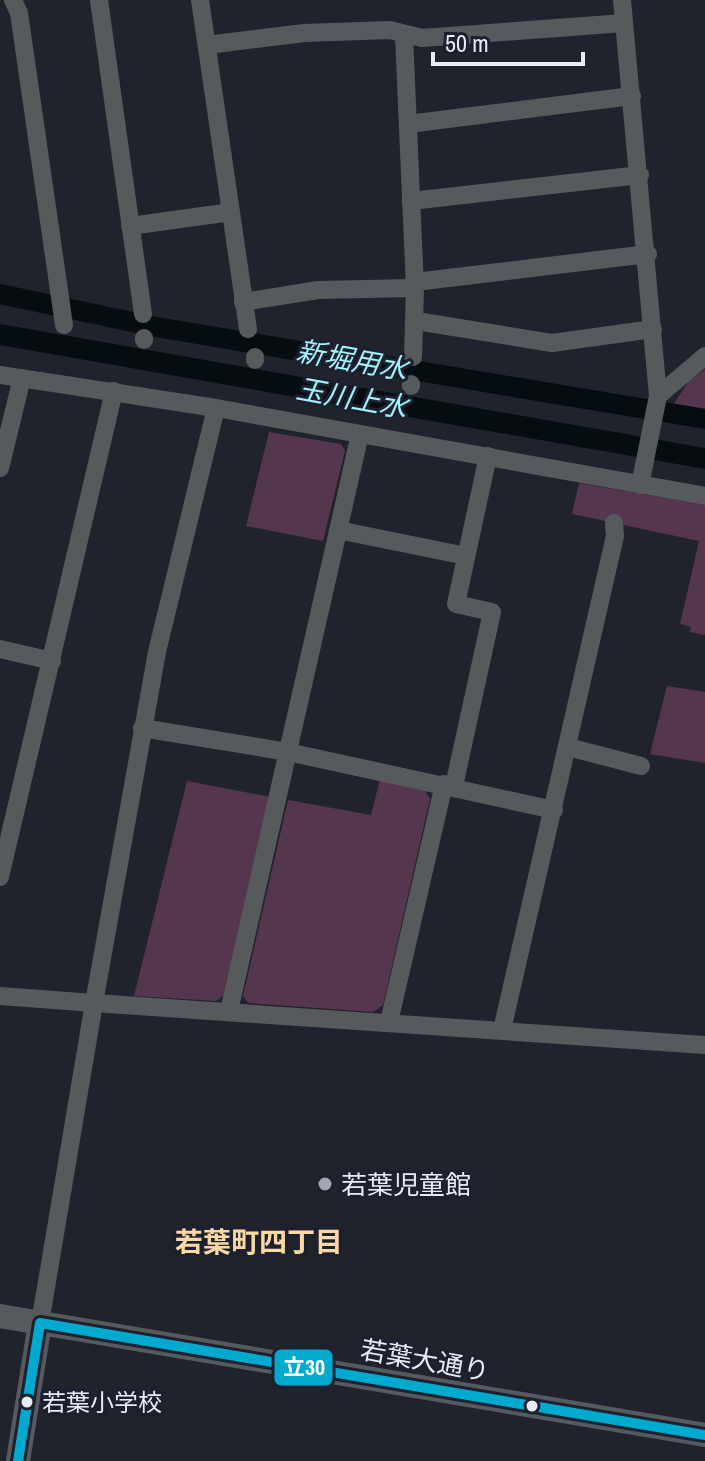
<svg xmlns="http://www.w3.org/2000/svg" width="705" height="1461" viewBox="0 0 705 1461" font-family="'Archivo Narrow','Noto Sans JP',sans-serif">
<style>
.green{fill:#55374d}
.water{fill:#050d10}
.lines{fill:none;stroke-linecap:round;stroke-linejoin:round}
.canal{stroke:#050d10;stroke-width:20}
.minor{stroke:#575a5d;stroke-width:18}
.tertiary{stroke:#575a5d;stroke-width:24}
.bus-1-casing{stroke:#1c202f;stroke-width:16}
.bus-1{stroke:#00a9ce;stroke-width:10}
.poi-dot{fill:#a3a6b0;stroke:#1c202f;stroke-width:3}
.bus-dot{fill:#e9ecf7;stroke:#1c202f;stroke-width:3}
.labels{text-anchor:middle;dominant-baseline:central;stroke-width:6;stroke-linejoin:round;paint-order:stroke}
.bus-label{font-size:24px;fill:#e9ecf7;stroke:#1c202f;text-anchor:start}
.poi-label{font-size:26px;fill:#e9ecf7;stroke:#1c202f;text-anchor:start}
.street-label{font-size:26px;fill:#e9ecf7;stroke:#1c202f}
.water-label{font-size:28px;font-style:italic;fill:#a3f0f8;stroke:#1c202f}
.neighbourhood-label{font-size:28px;font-weight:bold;fill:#fbd9a2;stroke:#1c202f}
.line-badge{stroke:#1c202f;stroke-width:3}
.badge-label{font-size:22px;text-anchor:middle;font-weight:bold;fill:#fff}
</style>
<rect width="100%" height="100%" fill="#20232b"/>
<!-- green -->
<g class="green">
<path d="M705,369V416L670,410L688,382Z"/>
<path d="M269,432L341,444L345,451L323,541L246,526Z"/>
<path d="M579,483L705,505V635L690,632L691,627L680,624L699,541L572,514Z"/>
<path d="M667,686L705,692V763L650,754Z"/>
<path d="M380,779L424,789L430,799L383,1005L373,1012L248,1003L243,996L288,800L371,815Z"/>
<path d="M187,781L271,797L223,996L216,1001L134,996Z"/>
</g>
<!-- water -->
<path class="water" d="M0,324L705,448V469L0,345Z"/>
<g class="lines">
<!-- canal -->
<path class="canal" d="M0,294L156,327L705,419"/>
<!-- minor -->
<g class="minor">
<path d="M13,0L19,13L64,325"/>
<path d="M99,0L143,314"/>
<path d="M200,0L248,329"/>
<path d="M622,0L658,396"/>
<path d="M404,36L415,288L413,357"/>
<path d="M207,45L304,33L390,30L422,38L624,23"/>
<path d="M408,124L632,96"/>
<path d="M411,201L640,175"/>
<path d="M130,226L231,212"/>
<path d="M415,282L648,254"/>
<path d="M243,302L318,290L415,288"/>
<path d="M416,321L552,343L653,329"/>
<path d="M144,338V340"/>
<path d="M255,357V360"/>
<path d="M0,375L216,408L705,496"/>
<path d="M411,386V384"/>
<path d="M216,408L157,652L94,1003L705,1045"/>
<path d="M0,468L22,378"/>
<path d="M640,485L658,396L705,356"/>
<path d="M338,530L466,556"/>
<path d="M0,649L52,661"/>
<path d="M142,728L288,752L554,810"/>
<path d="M568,747L641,766"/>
<path d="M454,786L492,612L456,604L488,456"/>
<path d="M0,877L114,391"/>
<path d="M0,996L94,1003L40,1323"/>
<path d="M229,1011L360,434"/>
<path d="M389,1022L444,784"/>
<path d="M502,1030L615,536L614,523"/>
</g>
<!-- tertiary -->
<g class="tertiary">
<path d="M0,1316L705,1435"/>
<path d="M18,1461L40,1323"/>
</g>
<defs>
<path id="bus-1" d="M18,1461L40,1323L705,1435"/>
</defs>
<!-- bus-1 casing -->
<use href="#bus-1" class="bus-1-casing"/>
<!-- bus-1 -->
<use href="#bus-1" class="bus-1"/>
</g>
<!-- markers -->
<circle class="poi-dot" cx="325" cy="1184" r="8"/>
<g class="bus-dot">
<circle cx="27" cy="1402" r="7"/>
<circle cx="532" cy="1406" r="7"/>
</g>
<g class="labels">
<!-- bus labels -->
<g class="bus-label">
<text x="42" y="1402">若葉小学校</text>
</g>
<!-- poi labels -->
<g class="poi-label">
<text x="341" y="1184">若葉児童館</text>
</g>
<!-- street labels -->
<g class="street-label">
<text transform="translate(425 1360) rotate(10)">若葉大通り</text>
</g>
<!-- water labels -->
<g class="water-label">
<text transform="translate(352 360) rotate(10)">新堀用水</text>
<text transform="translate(352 398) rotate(10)">玉川上水</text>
</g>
<!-- neighbourhood labels -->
<g class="neighbourhood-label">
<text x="259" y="1242">若葉町四丁目</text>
</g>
</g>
<rect class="line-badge" x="273" y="1348" width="61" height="39" rx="8" fill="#00a9ce"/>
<g class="badge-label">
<text x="304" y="1375">立30</text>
</g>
<!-- scale -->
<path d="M433 52v12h150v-12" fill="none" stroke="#e9ecf7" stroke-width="4"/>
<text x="445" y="52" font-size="24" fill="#e9ecf7" stroke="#1c202f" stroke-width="6" paint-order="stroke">50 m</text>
</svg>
